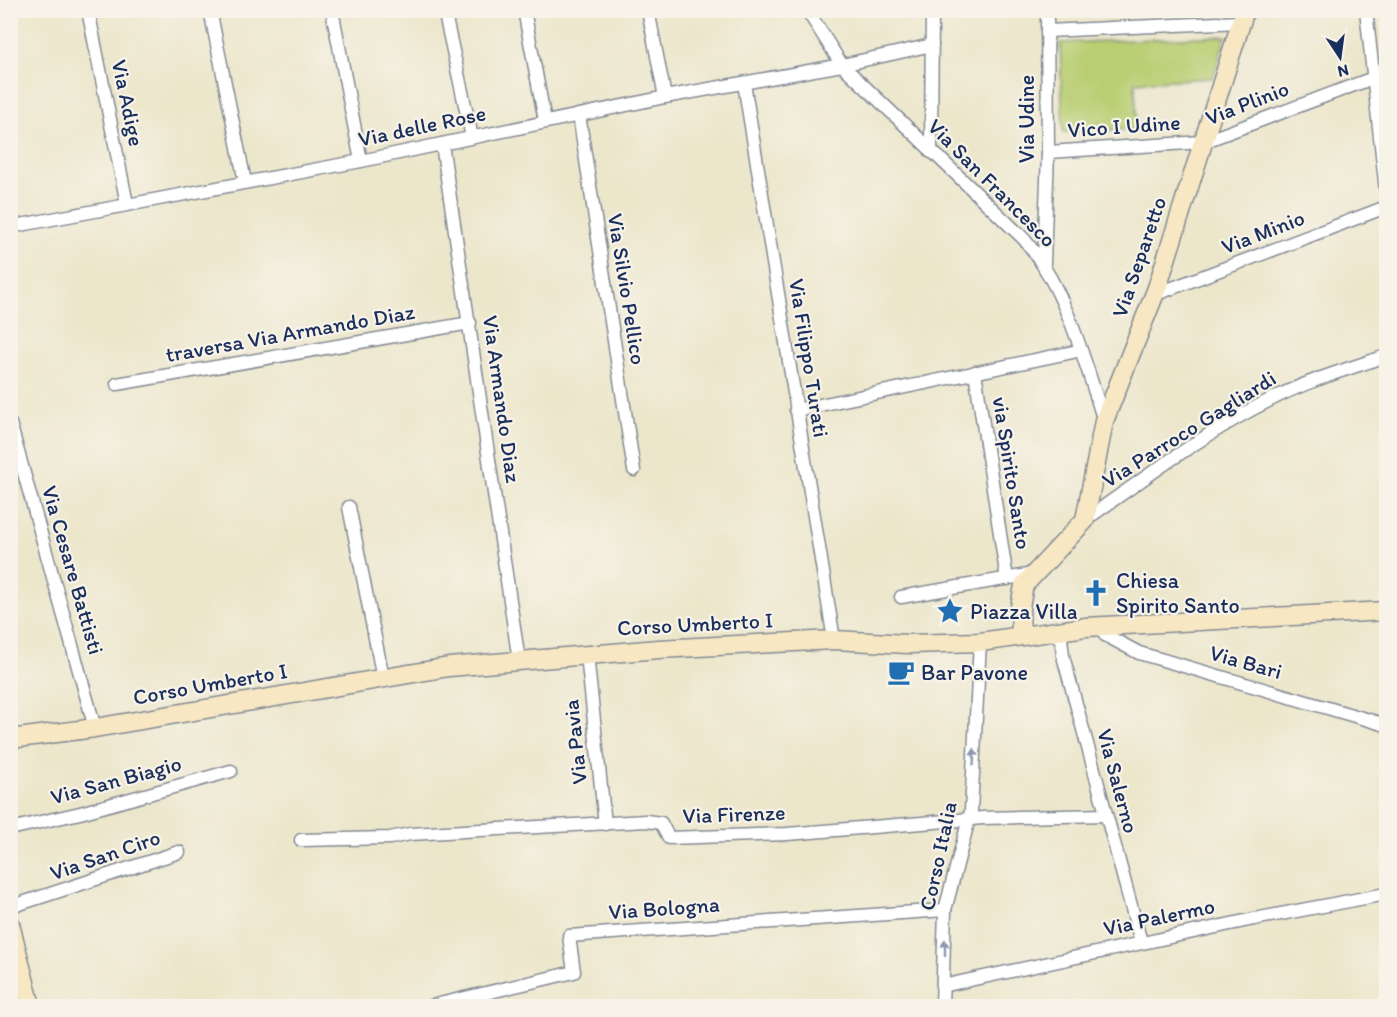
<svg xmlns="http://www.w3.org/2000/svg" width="1397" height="1017" viewBox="0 0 1397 1017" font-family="Itim,sans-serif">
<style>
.green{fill:#b9ce72;stroke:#6a7e68;stroke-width:1.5}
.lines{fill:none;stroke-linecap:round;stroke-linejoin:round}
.street-casing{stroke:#848a94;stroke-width:15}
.secondary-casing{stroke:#848a94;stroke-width:21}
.street{stroke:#fff;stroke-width:12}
.secondary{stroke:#f7e8c3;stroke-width:18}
.oneway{fill:#8d97ae}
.labels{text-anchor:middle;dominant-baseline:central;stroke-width:4.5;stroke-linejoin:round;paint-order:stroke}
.street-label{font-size:22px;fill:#1b2f5e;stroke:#f7f3e8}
.poi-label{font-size:22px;fill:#1b2f5e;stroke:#f7f3e8;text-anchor:start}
</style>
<rect width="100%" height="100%" fill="#f7f3e8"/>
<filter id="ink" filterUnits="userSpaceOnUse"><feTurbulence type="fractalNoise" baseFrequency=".0167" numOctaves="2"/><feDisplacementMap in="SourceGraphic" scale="12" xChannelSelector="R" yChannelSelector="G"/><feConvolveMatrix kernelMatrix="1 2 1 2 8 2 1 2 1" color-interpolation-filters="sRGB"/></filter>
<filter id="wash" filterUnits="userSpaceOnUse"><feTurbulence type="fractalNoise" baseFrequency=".008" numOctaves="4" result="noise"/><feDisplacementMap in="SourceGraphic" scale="24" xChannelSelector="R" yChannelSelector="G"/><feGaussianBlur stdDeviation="1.35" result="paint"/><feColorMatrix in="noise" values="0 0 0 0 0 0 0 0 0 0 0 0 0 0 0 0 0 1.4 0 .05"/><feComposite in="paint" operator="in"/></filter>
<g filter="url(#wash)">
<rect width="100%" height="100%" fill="#ece6cb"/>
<!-- green -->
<path class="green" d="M1226,36L1213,78L1135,82L1137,129L1063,132L1060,43Z"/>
</g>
<g filter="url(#ink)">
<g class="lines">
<defs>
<g id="street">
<path d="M88,10L127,204"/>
<path d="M210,10L245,182"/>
<path d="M332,10L361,161"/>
<path d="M444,10L472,137"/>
<path d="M524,10L545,121"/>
<path d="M648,10L665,97"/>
<path d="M807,10L842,65L1024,239C1066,289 1084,359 1104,421"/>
<path d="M1366,10L1386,191"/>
<path d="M1047,31L1240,22"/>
<path d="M744,83L834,640"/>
<path d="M579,115L634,470"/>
<path d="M442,144L519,661"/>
<path d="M931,152L932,10"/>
<path d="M1048,152L1203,142L1373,78"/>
<path d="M10,227L361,161L665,97L842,65L932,45"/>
<path d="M1044,263L1048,152L1047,10"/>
<path d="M1154,295L1386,207"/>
<path d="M975,372L1007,579"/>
<path d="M117,384L470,323"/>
<path d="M796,410L1073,352"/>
<path d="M10,423L95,728"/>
<path d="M349,507L383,678"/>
<path d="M1085,520C1145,478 1208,430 1274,398C1310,380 1348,369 1386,356"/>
<path d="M901,597L1033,574"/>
<path d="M1101,626L1105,635L1139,653L1386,725"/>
<path d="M1060,629L1063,656L1141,942"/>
<path d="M587,655L605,824"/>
<path d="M10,829L80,813L231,771"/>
<path d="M301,840L390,838L410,834L646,821L661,823L669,838L787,834L983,818L1105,815"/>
<path d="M10,907L179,852"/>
<path d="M942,986L1254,919L1386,894"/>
<path d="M431,1006L574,972L569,936L945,910"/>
<path d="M942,1006L945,910L971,811L980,642"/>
</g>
<g id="secondary">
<path d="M1021,636L1020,607L1024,585L1085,520L1104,421L1157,288L1245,10"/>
<path d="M10,739L95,728L449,667L658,649L834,640L908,644L980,642L1086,627L1386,611"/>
<path d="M10,924L31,1006"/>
</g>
</defs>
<!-- street casing -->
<use href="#street" class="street-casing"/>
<!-- secondary casing -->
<use href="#secondary" class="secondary-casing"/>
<!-- street -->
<use href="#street" class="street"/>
<!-- secondary -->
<use href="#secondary" class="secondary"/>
</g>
<!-- one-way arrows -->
<defs><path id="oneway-solid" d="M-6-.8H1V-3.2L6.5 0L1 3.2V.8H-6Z" transform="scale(1.5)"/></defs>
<g class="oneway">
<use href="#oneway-solid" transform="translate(974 757) rotate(-87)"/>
<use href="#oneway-solid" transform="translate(945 948) rotate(-90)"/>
</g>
</g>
<!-- icons -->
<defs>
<symbol id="church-bare" viewBox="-9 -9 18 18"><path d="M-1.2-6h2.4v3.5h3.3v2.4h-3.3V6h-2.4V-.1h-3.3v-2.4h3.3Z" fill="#1f6fb2" stroke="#f7f3e8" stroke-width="2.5" paint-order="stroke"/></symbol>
<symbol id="sight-bare" viewBox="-9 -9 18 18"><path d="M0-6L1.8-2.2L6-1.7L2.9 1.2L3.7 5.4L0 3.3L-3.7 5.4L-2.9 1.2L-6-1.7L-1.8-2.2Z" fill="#1f6fb2" stroke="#f7f3e8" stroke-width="2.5" paint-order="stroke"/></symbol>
<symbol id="cafe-bare" viewBox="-9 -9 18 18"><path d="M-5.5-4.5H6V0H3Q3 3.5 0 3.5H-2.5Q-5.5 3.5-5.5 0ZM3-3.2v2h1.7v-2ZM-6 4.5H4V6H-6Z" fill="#1f6fb2" stroke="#f7f3e8" stroke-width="2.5" paint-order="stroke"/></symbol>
</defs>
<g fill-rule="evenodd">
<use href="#church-bare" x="1077" y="574" width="38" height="38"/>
<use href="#sight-bare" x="931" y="592" width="38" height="38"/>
<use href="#cafe-bare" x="882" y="653" width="38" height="38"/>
</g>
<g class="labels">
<!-- street labels -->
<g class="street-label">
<text transform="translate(128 103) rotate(78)">Via Adige</text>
<text transform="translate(1247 103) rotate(-21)">Via Plinio</text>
<text transform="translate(1026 119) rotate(-90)">Via Udine</text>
<text transform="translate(422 126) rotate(-12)">Via delle Rose</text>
<text transform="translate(1124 126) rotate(-4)">Vico I Udine</text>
<text transform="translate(992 183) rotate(45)">Via San Francesco</text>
<text transform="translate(1263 232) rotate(-21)">Via Minio</text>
<text transform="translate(1139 257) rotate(-71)">Via Separetto</text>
<text transform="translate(627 289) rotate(81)">Via Silvio Pellico</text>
<text transform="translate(290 333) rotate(-10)">traversa Via Armando Diaz</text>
<text transform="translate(809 358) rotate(81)">Via Filippo Turati</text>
<text transform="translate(502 399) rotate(82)">Via Armando Diaz</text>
<text transform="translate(1189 429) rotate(-32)">Via Parroco Gagliardi</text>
<text transform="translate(1012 473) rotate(81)">via Spirito Santo</text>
<text transform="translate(73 570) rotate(74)">Via Cesare Battisti</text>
<text transform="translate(695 624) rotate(-3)">Corso Umberto I</text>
<text transform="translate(1246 662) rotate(16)">Via Bari</text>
<text transform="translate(210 684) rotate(-10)">Corso Umberto I</text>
<text transform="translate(575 742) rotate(-96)">Via Pavia</text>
<text transform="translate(116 780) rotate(-15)">Via San Biagio</text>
<text transform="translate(1118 781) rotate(75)">Via Salerno</text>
<text transform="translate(734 814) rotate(-2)">Via Firenze</text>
<text transform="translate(105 855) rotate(-19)">Via San Ciro</text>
<text transform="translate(938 856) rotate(-78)">Corso Italia</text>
<text transform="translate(664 908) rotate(-4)">Via Bologna</text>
<text transform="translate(1159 917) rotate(-12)">Via Palermo</text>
</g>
<!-- poi labels -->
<g class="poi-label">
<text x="1116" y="580">Chiesa<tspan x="1116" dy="25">Spirito Santo</tspan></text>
<text x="970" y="611">Piazza Villa</text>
<text x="921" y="672">Bar Pavone</text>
</g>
</g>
<!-- margin -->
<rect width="1397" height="1017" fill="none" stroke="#f7f3e8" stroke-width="36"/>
<!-- north arrow -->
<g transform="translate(1340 57) rotate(167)" stroke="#f7f3e8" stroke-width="4.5" paint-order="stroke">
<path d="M0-4.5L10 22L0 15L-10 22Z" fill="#1b2f5e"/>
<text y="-9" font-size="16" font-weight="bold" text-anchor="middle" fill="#1b2f5e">N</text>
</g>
</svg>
